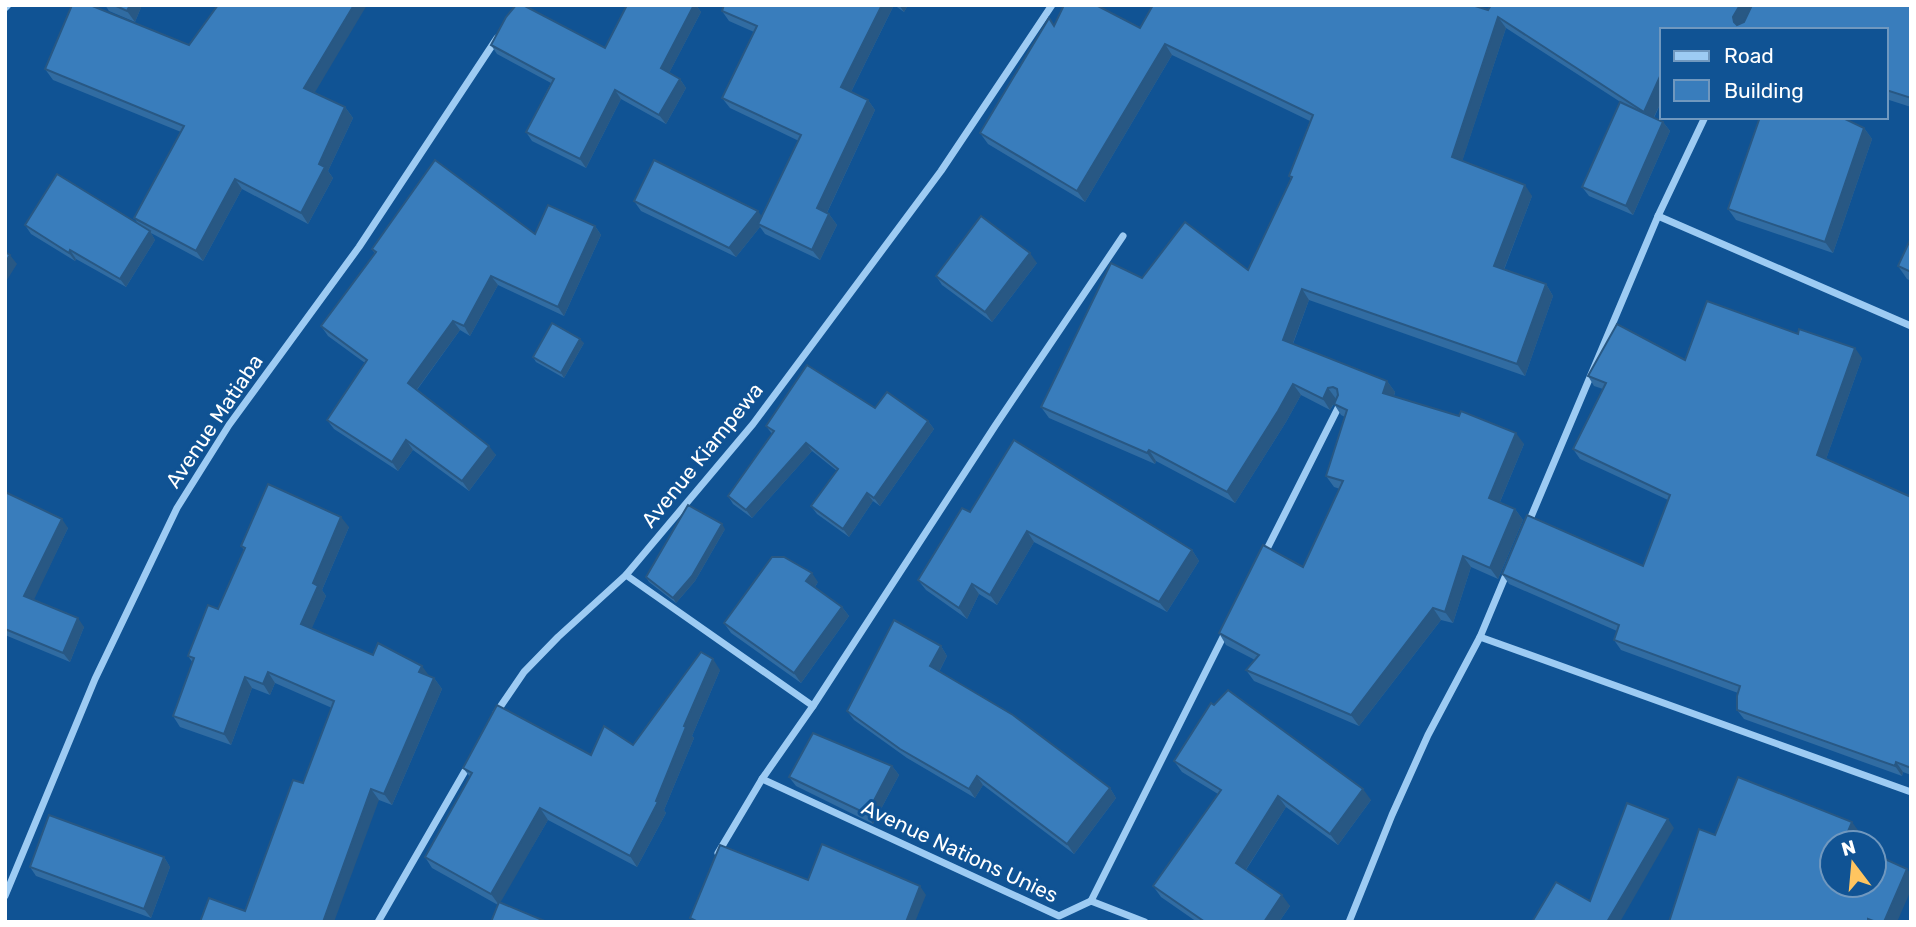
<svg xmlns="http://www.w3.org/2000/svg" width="1916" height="927" viewBox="0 0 1916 927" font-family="Rubik,sans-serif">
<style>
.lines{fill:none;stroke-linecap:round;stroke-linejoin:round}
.minor{stroke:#9dcbf3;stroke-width:7}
.wall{fill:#316ca2}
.shaded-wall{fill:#285884}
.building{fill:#397dbc;stroke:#285884;stroke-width:2}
.labels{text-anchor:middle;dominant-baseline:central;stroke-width:6;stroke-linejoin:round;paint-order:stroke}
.street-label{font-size:21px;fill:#fff;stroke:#105394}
</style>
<rect width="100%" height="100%" fill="#105394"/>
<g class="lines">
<!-- minor -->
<g class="minor">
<path d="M5,8L8,5"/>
<path d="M1658,216L1911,326"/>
<path d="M1528,524L1658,216L1705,117"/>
<path d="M1265,553L1340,404"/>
<path d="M626,575L813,706"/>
<path d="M1480,637L1911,792"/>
<path d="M496,713L524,672L558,637L626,575L753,424L941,171L1052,5"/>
<path d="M762,779L1059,916L1091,901L1145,922"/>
<path d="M718,853L762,779L813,706L995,426L1123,236"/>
<path d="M5,896L95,679L177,508L229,425L359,247L497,38"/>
<path d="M1091,901L1225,633"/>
<path d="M378,922L469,764"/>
<path d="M1349,922L1392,815L1428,735L1480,637L1508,570"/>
</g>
</g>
<!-- wall -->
<g class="wall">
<path d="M105,5H142L135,22L109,11Z"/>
<path d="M627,5H696L701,12L669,73L680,79L686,88L666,124L621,99L586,168L532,141L526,132L551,83L497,54L491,45L605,48Z"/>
<path d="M724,5H908L904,12L894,5L851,92L868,100L875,110L827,213L829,214L837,225L820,260L765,234L760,227L736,257L641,211L634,201L762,216L799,141L730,108L722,98L754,32L729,21L722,11Z"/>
<path d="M1911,5V107L1886,99V30H1662V100L1654,118L1663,122L1670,131L1633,215L1589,196L1582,187L1622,103L1506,28L1462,161L1532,196L1504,270L1546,284L1553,296L1525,376L1309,300L1293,344L1387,381L1395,392L1394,396L1524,444L1500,502L1515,509L1523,520L1498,579L1471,567L1453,623L1441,620L1359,726L1254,681L1246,670L1255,660L1226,645L1219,633L1303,567L1340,489L1334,487L1326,476L1345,417L1341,415L1334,404L1330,410L1301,395L1286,422L1235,503L1156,461L1155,464L1049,418L1041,407L1142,278L1248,270L1291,179L1289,176L1310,121L1172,55L1085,202L988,144L980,133L1054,25L1140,28L1488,10Z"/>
<path d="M189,45L315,93L345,107L353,118L328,171L333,178L308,224L242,189L203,261L151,233L155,240L126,287L76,259L75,261L31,234L25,225H139L134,218L181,132L53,80L45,69Z"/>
<path d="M1864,128L1872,139L1833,253L1736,220L1728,209Z"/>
<path d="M595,226L601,235L564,316L498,285L470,336L460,330L417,390L496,455L469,491L413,450L398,471L334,429L327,420L365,363L328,336L321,326L375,254L372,249L535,234Z"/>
<path d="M1911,238V281L1907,279L1898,266Z"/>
<path d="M1037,263L992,322L942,285L936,276Z"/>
<path d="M584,343L564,378L536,362L533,357Z"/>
<path d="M1862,358L1826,459L1911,497V775L1903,772L1902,776L1744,719L1737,710L1738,693L1621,650L1614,640L1617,631L1509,584L1502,574L1643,566L1668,500L1580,459L1573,449L1603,389L1594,386L1588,376L1685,360Z"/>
<path d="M875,408L928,421L934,429L880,506L873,501L849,537L817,514L811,506L837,471L812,451L752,518L733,504L728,496L772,434L766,426Z"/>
<path d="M5,492L68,528L33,600L84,627L70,662L5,635Z"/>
<path d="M970,512L1192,550L1199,561L1167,612L1034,542L997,605L979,594L967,619L926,590L918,580Z"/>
<path d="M349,527L322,590L326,596L311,629L373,655L434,678L442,689L392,805L379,800L245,911L303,783L332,708L275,683L270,695L252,688L231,745L180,727L173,716L193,663L188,656L218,609L244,550L241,546Z"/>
<path d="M725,529L695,581L676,603L649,582L646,577Z"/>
<path d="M818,582L815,587L842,607L849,616L801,683L731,633L724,623Z"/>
<path d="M941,646L947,656L939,672L1110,788L1116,798L1074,854L983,785L975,798L907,758L854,720L847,711Z"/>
<path d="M720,670L692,736L694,738L664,810L666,813L637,867L548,820L498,905L432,868L425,857L470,777L463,768L591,755L633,745Z"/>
<path d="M1174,761L1371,800L1338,845L1286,807L1246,870L1290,906L1279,922H1197L1161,897L1153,886L1218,794L1182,772Z"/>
<path d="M892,766L899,775L873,824L796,786L789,777Z"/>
<path d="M164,857L170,867L151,918L36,876L30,867Z"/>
</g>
<!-- shaded-wall -->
<g class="shaded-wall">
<path d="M130,5H142L135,22L127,11Z"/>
<path d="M354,5H367L311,99L304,88Z"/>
<path d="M694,5H696L701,12L667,77L661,68Z"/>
<path d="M882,5H894L848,98L841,87Z"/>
<path d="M899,5H908L904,12Z"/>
<path d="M1740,5H1753L1741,28L1734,22L1733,17Z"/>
<path d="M1498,17L1506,28L1460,168L1452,157Z"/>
<path d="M1165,44L1172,55L1085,202L1077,191Z"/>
<path d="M1662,72V100L1651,123L1644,112Z"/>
<path d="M680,79L686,88L666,124L659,115Z"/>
<path d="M615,90L621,99L586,168L580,159Z"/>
<path d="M868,100L875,110L824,219L817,208Z"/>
<path d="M345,107L353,118L328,171L333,178L308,224L301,213L319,164Z"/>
<path d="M1663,122L1670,131L1633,215L1626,206Z"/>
<path d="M1864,128L1872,139L1833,253L1825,242Z"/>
<path d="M235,179L242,189L203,261L196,251Z"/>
<path d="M1525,185L1532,196L1501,277L1494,266Z"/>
<path d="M758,211L765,221L758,224L760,227L736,257L729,248Z"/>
<path d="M829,214L837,225L820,260L812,250Z"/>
<path d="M595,226L601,235L564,316L558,307Z"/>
<path d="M150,231L155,240L126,287L120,279Z"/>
<path d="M70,250L76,259L75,261L69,253Z"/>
<path d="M1030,253L1037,263L992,322L985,312Z"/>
<path d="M10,255L17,264L5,283V263Z"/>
<path d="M491,276L498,285L470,336L464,326Z"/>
<path d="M1546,284L1553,296L1525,376L1517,364Z"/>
<path d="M1302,289L1309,300L1290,351L1283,340Z"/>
<path d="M453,321L460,330L415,392L408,383Z"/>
<path d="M580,339L584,343L564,378L561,373Z"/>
<path d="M1855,348L1862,358L1824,465L1817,455Z"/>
<path d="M1387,381L1395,392L1391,404L1383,393Z"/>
<path d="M1293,384L1301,395L1286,422L1235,503L1227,492Z"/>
<path d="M1328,388L1336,399L1330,410L1323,399Z"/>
<path d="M928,421L934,429L880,506L874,498Z"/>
<path d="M1516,433L1524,444L1497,509L1489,498Z"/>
<path d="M406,440L413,450L398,471L392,462Z"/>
<path d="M806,443L812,451L752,518L746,510Z"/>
<path d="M489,446L496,455L469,491L462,481Z"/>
<path d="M1149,450L1156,461L1155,464L1147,453Z"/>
<path d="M867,493L873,501L849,537L843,529Z"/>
<path d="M1515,509L1523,520L1498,579L1490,568Z"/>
<path d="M341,517L349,527L322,590L326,596L309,635L301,624L313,583Z"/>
<path d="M62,519L68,528L31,606L24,596Z"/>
<path d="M722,524L725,529L695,581L676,603L673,598Z"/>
<path d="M1027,531L1034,542L997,605L990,595Z"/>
<path d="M1192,550L1199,561L1167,612L1159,602Z"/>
<path d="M1463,556L1471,567L1453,623L1445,612Z"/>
<path d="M812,573L818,582L813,590L806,581Z"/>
<path d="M972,584L979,594L967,619L959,608Z"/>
<path d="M842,607L849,616L801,683L794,673Z"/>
<path d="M1433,608L1441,620L1359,726L1351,715Z"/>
<path d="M78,618L84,627L70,662L63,653Z"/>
<path d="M941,646L947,656L937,676L930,666Z"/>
<path d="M713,659L720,670L692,736L694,738L664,810L666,813L637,867L630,856L656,801L684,726Z"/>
<path d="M422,666L430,677L419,672Z"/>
<path d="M268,672L275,683L270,695L263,684Z"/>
<path d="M245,677L252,688L231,745L224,734Z"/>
<path d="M434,678L442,689L392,805L384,794Z"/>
<path d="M1896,762L1903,772L1902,776L1895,766Z"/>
<path d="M892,766L899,775L873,824L867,814Z"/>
<path d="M977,776L983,785L975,798L969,789Z"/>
<path d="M1110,788L1116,798L1074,854L1067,844Z"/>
<path d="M371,789L379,800L334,922H323Z"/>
<path d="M1363,789L1371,800L1338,845L1330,834Z"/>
<path d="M1278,796L1286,807L1243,874L1236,863Z"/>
<path d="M540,808L548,820L499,905L491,894Z"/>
<path d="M1668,819L1674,828L1620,922H1607Z"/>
<path d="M1852,822L1860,833L1856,843H1845L1844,841Z"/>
<path d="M164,857L170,867L151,918L144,909Z"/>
<path d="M1907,869L1911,874V890L1897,922H1884Z"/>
<path d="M920,886L926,895L915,922H906Z"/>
<path d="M1282,895L1290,906L1279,922H1264Z"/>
</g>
<!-- building -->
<g class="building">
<path d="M72,5H90L189,45L218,5H354L304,88L345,107L319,164L325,167L301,213L235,179L196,251L134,218L184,126L45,69Z"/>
<path d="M114,5H130L127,11Z"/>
<path d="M516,5H523L605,48L627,5H694L661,68L680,79L659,115L615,90L580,159L526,132L554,79L491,45L506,17Z"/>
<path d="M724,5H882L841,87L868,100L817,208L829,214L812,250L758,224L801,135L722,98L757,26L722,11Z"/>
<path d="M1064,5H1096L1140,28L1153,5H1472L1488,10L1491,5H1740L1733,17L1734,22L1737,25L1744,22L1752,5H1911V98L1886,90V30H1662V72L1644,112L1498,17L1452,157L1525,185L1494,266L1546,284L1517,364L1302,289L1283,340L1387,381L1383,393L1459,416L1461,411L1516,433L1489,498L1515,509L1490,568L1463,556L1445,612L1433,608L1351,715L1246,670L1259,655L1219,633L1263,545L1303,567L1343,481L1326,476L1347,410L1334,404L1338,395L1337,389L1333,387L1328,388L1323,399L1293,384L1278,411L1227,492L1149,450L1147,453L1041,407L1111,263L1142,278L1185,222L1248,270L1292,177L1289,176L1313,115L1165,44L1077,191L980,133L1049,18L1054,26Z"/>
<path d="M1620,102L1663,122L1626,206L1582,187Z"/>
<path d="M1760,117H1841L1864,128L1825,242L1728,209Z"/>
<path d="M435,160L535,234L548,205L595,226L558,307L491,276L464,326L453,321L408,383L489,446L462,481L406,440L392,462L327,420L367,360L321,326L376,252L372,249Z"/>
<path d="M654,160L758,211L729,248L634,201Z"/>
<path d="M57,174L150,231L120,279L70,250L69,253L25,225Z"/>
<path d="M981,216L1030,253L985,312L936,276Z"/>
<path d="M1911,238V272L1898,266Z"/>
<path d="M5,252L10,255L5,263Z"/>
<path d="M1707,301L1798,334L1799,329L1855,348L1817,455L1911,497V768L1896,762L1895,766L1737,710V696L1740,686L1614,640L1619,625L1502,574L1527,515L1643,566L1670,495L1573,449L1606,383L1588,376L1617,324L1685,360Z"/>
<path d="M552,323L580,339L561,373L533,357Z"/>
<path d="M807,365L875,408L887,392L928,421L874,498L867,493L843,529L811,506L838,469L806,443L746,510L728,496L774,431L766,426Z"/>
<path d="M1014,440L1192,550L1159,602L1027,531L990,595L972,584L959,608L918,580L962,508L970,512Z"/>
<path d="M268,484L341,517L313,583L318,586L301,624L373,655L378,643L422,666L419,672L434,678L384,794L371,789L323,922H200L209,898L245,911L293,780L303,783L334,701L268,672L263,684L245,677L224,734L173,716L194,658L188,656L208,605L218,609L245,548L241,546Z"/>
<path d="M5,492L62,519L24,596L78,618L63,653L5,629Z"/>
<path d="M688,505L722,524L692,576L673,598L646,577Z"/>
<path d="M772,557H784L812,573L806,581L842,607L794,673L724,623Z"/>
<path d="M894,620L941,646L930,666L1013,715L1110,788L1067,844L977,776L969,789L900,749L847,711Z"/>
<path d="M701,652L713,659L684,726L686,727L656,801L658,802L630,856L540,808L491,894L425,857L472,773L463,768L497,705L591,755L604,726L633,745Z"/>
<path d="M1228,690L1363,789L1330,834L1278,796L1236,863L1282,895L1264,922H1205L1153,886L1221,790L1174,761L1211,703L1214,705Z"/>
<path d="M813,733L892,766L867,814L789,777Z"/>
<path d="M1738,777L1852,822L1844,841L1848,843H1832V885H1874V854L1907,869L1884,922H1876L1868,919V922H1669L1699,829L1715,835Z"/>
<path d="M1627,803L1668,819L1607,922H1532L1556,882L1590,901Z"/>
<path d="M49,815L164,857L144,909L30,867Z"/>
<path d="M822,844L920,886L906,922H698L690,918L720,845L808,880Z"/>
<path d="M499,902L547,922H491Z"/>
</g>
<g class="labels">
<!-- street labels -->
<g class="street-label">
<text transform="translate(214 421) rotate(-56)">Avenue Matiaba</text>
<text transform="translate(702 455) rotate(-51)">Avenue Kiampewa</text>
<text transform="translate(960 851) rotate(25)">Avenue Nations Unies</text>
</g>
</g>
<!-- border -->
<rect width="1916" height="927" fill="none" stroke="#ffffff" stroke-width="14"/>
<!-- legend -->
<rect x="1660" y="28" width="228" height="91" fill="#105394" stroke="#7098bf" stroke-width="2"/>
<rect x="1674" y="51" width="35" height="10" fill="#9dcbf3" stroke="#7098bf" stroke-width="2"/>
<text x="1724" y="63" font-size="21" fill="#ffffff">Road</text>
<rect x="1674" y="80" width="35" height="21" fill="#397dbc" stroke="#7098bf" stroke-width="2"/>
<text x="1724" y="98" font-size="21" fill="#ffffff">Building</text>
<!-- north arrow -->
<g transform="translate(1853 864) rotate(344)"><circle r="33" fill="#105394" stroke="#7098bf" stroke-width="2"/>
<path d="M0-5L12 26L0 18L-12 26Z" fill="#ffc560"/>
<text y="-10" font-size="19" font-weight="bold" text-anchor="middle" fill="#ffffff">N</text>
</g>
</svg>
